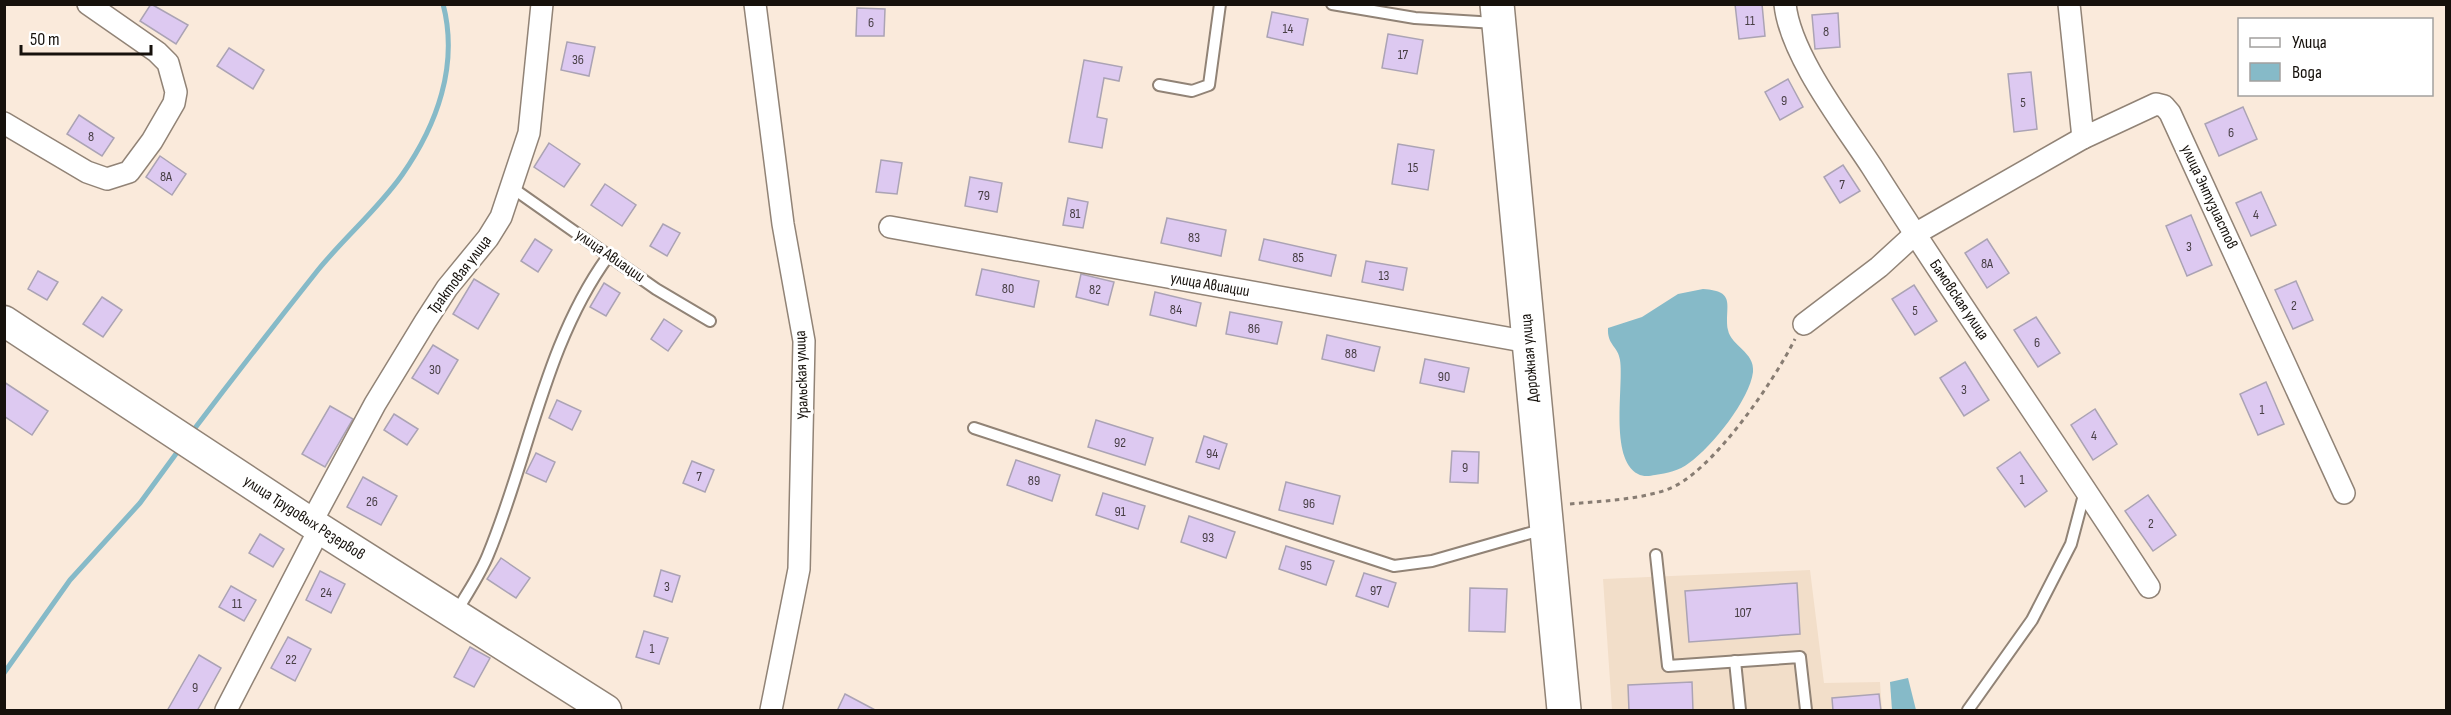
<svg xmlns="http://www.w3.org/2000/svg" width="2451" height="715" viewBox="0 0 2451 715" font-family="'Sofia Sans Condensed',sans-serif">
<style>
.built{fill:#f2dec9}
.water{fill:#86bac8}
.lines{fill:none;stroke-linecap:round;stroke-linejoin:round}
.stream{stroke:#86bac8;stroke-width:5}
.building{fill:#ddc9f1;stroke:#aba3b4;stroke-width:1.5}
.lane-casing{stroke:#918376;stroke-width:14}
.street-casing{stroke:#918376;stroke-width:24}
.secondary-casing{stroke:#918376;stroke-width:33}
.highway-casing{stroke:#918376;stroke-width:36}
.path{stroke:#887d73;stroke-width:3;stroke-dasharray:4.5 4.5;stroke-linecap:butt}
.lane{stroke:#fff;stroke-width:10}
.street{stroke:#fff;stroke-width:21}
.secondary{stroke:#fff;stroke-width:30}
.highway{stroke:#fff;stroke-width:33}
.labels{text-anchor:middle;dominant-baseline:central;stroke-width:6;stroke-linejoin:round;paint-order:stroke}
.number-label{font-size:14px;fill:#483f45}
.street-label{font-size:16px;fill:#16110c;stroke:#fff}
</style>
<rect width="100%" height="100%" fill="#faeadb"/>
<!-- built -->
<path class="built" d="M1810,570L1824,683L1880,682L1882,710H1612L1603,579Z"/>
<!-- water -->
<g class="water">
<path d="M1703,289C1738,291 1724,307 1728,330C1731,346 1755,352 1753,372C1750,399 1712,447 1689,463C1679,471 1667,473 1655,475C1650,476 1643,477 1638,474C1609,459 1624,385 1620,360C1618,346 1607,345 1608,328L1642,317L1678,294Z"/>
<path d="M1908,678L1916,710H1892L1890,682Z"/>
</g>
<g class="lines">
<!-- stream -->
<g class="stream">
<path d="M192,432C233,378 275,324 318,270C344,238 378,209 402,175C437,125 459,65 443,4"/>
<path d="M4,673L70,580L140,503L181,447"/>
</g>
</g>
<!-- building -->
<g class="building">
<path d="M151,4L188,25L176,44L140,21Z"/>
<path d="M1735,4H1762L1765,36L1739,39Z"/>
<path d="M857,8L885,9L884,36H856Z"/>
<path d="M1272,12L1308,19L1303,45L1267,37Z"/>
<path d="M1838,13L1840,47L1815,49L1812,15Z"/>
<path d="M1388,34L1423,40L1417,74L1382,68Z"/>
<path d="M567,42L595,47L589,76L561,70Z"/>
<path d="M229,48L264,70L253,89L217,66Z"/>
<path d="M1084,60L1122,67L1119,81L1104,78L1097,117L1107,119L1102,148L1069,142Z"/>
<path d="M2031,72L2037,129L2014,132L2008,74Z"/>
<path d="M1788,79L1803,107L1780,120L1765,92Z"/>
<path d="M2243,107L2257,139L2219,156L2205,124Z"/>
<path d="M79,115L114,138L102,156L67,134Z"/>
<path d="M549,143L580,164L564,187L534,167Z"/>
<path d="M1398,144L1434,150L1428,190L1392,184Z"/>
<path d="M160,156L186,174L172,195L146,177Z"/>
<path d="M881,160L902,163L897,194L876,192Z"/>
<path d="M1843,165L1860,191L1840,203L1824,177Z"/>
<path d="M970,177L1002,183L997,212L965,206Z"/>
<path d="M605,184L636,205L622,226L591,205Z"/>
<path d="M2261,192L2276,225L2251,236L2236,203Z"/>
<path d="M1068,198L1088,202L1083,228L1063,225Z"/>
<path d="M2191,215L2212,265L2187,276L2166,226Z"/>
<path d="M1167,218L1226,230L1221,256L1161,243Z"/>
<path d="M663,224L680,233L667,256L650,246Z"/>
<path d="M535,239L552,250L538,272L521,261Z"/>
<path d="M1264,239L1336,255L1331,276L1259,260Z"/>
<path d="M1987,239L2009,273L1987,288L1965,253Z"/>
<path d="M1366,261L1407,268L1403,290L1362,282Z"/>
<path d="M982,269L1039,281L1034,307L976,295Z"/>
<path d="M38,271L58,282L47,300L28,289Z"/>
<path d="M1081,274L1114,282L1108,305L1076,297Z"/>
<path d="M474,279L499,294L478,329L453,314Z"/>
<path d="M2296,281L2313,320L2293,329L2275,290Z"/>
<path d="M604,283L620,293L606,316L590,307Z"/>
<path d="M1914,285L1937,321L1915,335L1892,299Z"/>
<path d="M1155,292L1201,303L1196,326L1150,315Z"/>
<path d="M102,297L122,310L103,337L83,324Z"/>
<path d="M1230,312L1282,322L1277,344L1226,334Z"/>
<path d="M2036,317L2060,353L2038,367L2014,330Z"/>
<path d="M664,319L682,331L668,351L651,339Z"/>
<path d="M1327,335L1380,347L1374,371L1322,359Z"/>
<path d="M433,345L458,360L438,394L412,378Z"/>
<path d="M1425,359L1469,368L1464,392L1420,383Z"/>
<path d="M1965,362L1989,400L1964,416L1940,378Z"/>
<path d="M4,382L48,411L32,435L4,416Z"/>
<path d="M2266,382L2284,424L2258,435L2240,394Z"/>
<path d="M557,400L581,411L572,430L549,418Z"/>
<path d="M330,406L353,419L325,467L302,454Z"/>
<path d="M2095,409L2117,444L2093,460L2071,425Z"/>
<path d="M394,414L418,429L407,445L384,430Z"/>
<path d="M1096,420L1153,438L1145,465L1088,447Z"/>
<path d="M1204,436L1227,444L1219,469L1196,462Z"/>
<path d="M1452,451L1479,452L1478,483L1450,482Z"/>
<path d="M2020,452L2047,491L2025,507L1997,468Z"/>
<path d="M536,453L555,462L546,482L526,473Z"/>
<path d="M1016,460L1060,475L1052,501L1007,485Z"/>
<path d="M692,461L714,470L705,492L683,483Z"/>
<path d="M363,477L397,496L381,525L347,507Z"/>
<path d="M1286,482L1340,496L1333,524L1279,510Z"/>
<path d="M1103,493L1145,506L1138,529L1096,515Z"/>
<path d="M2148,495L2176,535L2153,551L2125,511Z"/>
<path d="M1189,516L1235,532L1226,558L1181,542Z"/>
<path d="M260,534L284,549L273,567L249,553Z"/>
<path d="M1286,546L1334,561L1326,585L1279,569Z"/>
<path d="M501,558L530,578L516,598L487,579Z"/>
<path d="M661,570L680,576L672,602L654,596Z"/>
<path d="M320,571L345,584L331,613L306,600Z"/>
<path d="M1364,573L1396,583L1388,607L1356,596Z"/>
<path d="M1797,583L1800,634L1689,642L1685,591Z"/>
<path d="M231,586L256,600L244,621L219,607Z"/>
<path d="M1470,588L1507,589L1505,632L1469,631Z"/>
<path d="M644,631L668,638L659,664L636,657Z"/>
<path d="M288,637L311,649L295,681L271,668Z"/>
<path d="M470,647L490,658L474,687L454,677Z"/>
<path d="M199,655L221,668L197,711H167Z"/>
<path d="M1692,682L1693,711H1629L1628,685Z"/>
<path d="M845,694L877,711H837Z"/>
<path d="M1879,694L1881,711H1833L1832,698Z"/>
</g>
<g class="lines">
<defs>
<g id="lane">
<path d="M1332,4L1415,18L1495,23"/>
<path d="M1159,85L1192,91L1209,85L1220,4"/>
<path d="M511,187L656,289L710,321"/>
<path d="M974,428L1394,566L1432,561L1544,529"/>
<path d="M1656,555L1668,666L1800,657L1806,710"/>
<path d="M457,611C467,593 480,575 488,555C529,457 545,342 609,255"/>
<path d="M1735,661L1740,710"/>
<path d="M1968,710L2032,620L2071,544L2085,491"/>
</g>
<g id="street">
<path d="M755,4L783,224L804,341L799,569L771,710"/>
<path d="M1785,4C1790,55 1844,124 1872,167C1962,309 2058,446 2149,587"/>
<path d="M2069,4L2083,138L2156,104L2164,106L2170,113L2344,493"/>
<path d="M4,123L87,172L107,179L129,172L152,141L174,103L176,92L168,63L157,52L88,4"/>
<path d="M890,227L1529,342"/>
<path d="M1804,324L1879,267L1915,234L2083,138"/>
<path d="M311,523L375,404L425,322L447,288L488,238L501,217L529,133L542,4"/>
<path d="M226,710L320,528"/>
</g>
<path id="secondary" d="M4,321L311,523L606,710"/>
<path id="highway" d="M1497,4L1564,710"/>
</defs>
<!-- lane casing -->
<use href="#lane" class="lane-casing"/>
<!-- street casing -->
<use href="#street" class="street-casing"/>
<!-- secondary casing -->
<use href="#secondary" class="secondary-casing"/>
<!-- highway casing -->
<use href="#highway" class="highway-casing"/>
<!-- path -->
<path class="path" d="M1570,504C1602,501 1635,500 1666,490C1711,475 1774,381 1795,339"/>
<!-- lane -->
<use href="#lane" class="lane"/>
<!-- street -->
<use href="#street" class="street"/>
<!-- secondary -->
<use href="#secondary" class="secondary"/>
<!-- highway -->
<use href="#highway" class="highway"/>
</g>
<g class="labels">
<!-- number labels -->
<g class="number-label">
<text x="1750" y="20">11</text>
<text x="871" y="22">6</text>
<text x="1288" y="28">14</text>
<text x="1826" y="31">8</text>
<text x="1403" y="54">17</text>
<text x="578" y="59">36</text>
<text x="1784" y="100">9</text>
<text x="2023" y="102">5</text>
<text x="2231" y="132">6</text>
<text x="91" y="136">8</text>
<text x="1413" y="167">15</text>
<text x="166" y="176">8А</text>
<text x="1842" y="184">7</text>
<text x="984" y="195">79</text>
<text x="1075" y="213">81</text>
<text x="2256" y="214">4</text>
<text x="1194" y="237">83</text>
<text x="2189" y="246">3</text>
<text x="1298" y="257">85</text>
<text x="1987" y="263">8А</text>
<text x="1384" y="275">13</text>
<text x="1008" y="288">80</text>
<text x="1095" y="289">82</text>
<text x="2294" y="305">2</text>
<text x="1176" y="309">84</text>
<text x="1915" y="310">5</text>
<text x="1254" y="328">86</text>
<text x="2037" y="342">6</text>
<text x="1351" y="353">88</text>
<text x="435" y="369">30</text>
<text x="1444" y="376">90</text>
<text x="1964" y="389">3</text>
<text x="2262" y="409">1</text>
<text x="2094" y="435">4</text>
<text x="1120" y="442">92</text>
<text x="1212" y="453">94</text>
<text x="1465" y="467">9</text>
<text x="699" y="476">7</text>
<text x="2022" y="479">1</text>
<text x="1034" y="480">89</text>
<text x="372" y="501">26</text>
<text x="1309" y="503">96</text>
<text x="1120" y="511">91</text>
<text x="2151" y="523">2</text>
<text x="1208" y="537">93</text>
<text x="1306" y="565">95</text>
<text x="667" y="586">3</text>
<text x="1376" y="590">97</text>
<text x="326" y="592">24</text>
<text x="237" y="603">11</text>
<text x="1743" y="612">107</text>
<text x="652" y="648">1</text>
<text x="291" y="659">22</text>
<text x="195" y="687">9</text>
</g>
<!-- street labels -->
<g class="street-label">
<text transform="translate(2209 197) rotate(65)">улица Энтузиастов</text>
<text transform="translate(610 256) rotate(35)">улица Авиации</text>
<text transform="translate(460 275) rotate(-53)">Трактовая улица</text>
<text transform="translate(1210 285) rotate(10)">улица Авиации</text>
<text transform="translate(1959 300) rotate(56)">Бамовская улица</text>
<text transform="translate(1530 358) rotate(-95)">Дорожная улица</text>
<text transform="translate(802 375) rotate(-92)">Уральская улица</text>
<text transform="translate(304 518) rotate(33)">улица Трудовых Резервов</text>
</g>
</g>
<!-- border -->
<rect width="2451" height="715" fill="none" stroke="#16110c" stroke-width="12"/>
<!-- legend -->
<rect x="2238" y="18" width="195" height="78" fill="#ffffff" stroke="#a2a09e" stroke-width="1.5"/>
<rect x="2250" y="38" width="30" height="9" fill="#ffffff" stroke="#a2a09e" stroke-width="1.5"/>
<text x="2292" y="48" font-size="18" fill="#16110c">Улица</text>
<rect x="2250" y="63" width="30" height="18" fill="#86bac8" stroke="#a2a09e" stroke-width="1.5"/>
<text x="2292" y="78" font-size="18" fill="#16110c">Вода</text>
<!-- scale -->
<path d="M21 45v9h130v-9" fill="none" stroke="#16110c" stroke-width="3"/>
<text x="30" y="45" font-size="18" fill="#16110c" stroke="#ffffff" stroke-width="4.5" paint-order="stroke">50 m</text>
</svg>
